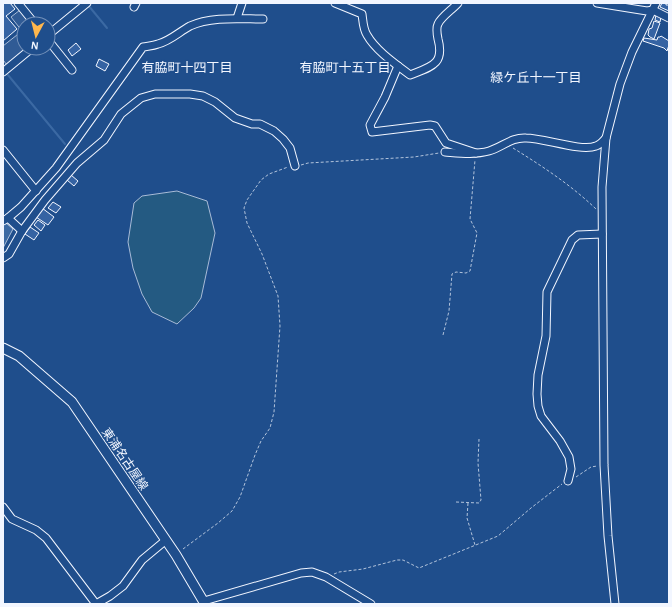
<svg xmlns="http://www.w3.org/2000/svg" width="672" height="607" viewBox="0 0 672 607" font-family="'Alegreya Sans','Noto Sans JP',sans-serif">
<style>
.green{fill:#245a82;stroke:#a8bbd7}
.parking{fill:#305b95;stroke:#a8bbd7}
.water{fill:#3b69a3;stroke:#a8bbd7}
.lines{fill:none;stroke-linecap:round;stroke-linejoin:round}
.stream{stroke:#3b69a3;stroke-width:2}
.building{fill:#3563a3;stroke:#f2f6ff}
.minor-casing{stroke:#f2f6ff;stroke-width:9}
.major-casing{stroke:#f2f6ff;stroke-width:11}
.path{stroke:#b3c4dc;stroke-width:1;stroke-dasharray:3 2;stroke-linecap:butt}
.minor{stroke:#1f4e8c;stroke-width:7}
.major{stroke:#1f4e8c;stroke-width:9}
.labels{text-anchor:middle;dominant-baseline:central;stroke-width:3;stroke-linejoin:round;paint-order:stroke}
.street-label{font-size:12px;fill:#f2f6ff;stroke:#1f4e8c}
.neighbourhood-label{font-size:13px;fill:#f2f6ff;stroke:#1f4e8c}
</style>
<rect width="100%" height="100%" fill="#1f4e8c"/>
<!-- green -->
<path class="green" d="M177,191L207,201L215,233L201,298L194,308L177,324L152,312L142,294L133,268L128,242L134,203L142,196Z"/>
<!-- parking -->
<path class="parking" d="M20,10L32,24H24V48H27L7,65L3,60V46L22,31L11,17Z"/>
<!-- water -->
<path class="water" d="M6,223L13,229L3,248V224Z"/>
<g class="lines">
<!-- stream -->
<g class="stream">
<path d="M88,5L107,28"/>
<path d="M8,75L65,144"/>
</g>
</g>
<!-- building -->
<g class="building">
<path d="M3,3H10L15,9L6,16L17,29L3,41Z"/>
<path d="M662,3H666V5H669V13V11L660,7Z"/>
<path d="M656,15L661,17L660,22L655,20Z"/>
<path d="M654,21L660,23L654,39L650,37L648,35L649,29L652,28Z"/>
<path d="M661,36L669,41V45L667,51L664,48L643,41L644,38L657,40L658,37H660Z"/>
<path d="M76,43L81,49L72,56L68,50Z"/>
<path d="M99,59L109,64L105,71L96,66Z"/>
<path d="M71,175L78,181L74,186L67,180Z"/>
<path d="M53,202L61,207L56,213L48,208Z"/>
<path d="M42,208L54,217L48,225L36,217Z"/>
<path d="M38,220L45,225L41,231L34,225Z"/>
<path d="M30,227L39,233L34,240L25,234Z"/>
</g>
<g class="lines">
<defs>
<g id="minor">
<path d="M18,3L35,24"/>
<path d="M335,3L362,14C363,21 363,29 367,35C376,51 397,65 410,75C430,67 445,65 438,39C437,34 436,28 438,24C441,17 453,9 458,3"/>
<path d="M597,3L647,11L653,10L669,18"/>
<path d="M134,7L136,3"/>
<path d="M237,18L242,3"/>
<path d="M48,35L87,3"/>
<path d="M48,40L72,70"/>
<path d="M398,66L385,97L370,125L372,132L430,125L435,126L446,143L476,153"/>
<path d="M3,72L32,48"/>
<path d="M3,150L36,191"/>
<path d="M445,152C459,153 475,155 489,151C502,147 512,137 526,138C544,138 581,152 596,146C600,145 603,141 606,138"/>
<path d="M8,218L22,231"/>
<path d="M3,221L8,218L21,207L56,168L143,47C148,46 153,46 158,44C170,41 179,32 190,26C211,16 241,19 263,19"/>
<path d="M3,258L9,254L22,231L45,200L77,163L104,140L121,114L141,98L155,94H190L203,96L215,102L235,118L252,124H260L274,131L283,139L290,148L295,166"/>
<path d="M568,481L571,469L569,457L560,441L541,416L538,406L537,394L538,375L546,336L547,292L572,240L578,235L602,234"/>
<path d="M3,507L12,519L36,530L46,538L96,604"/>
<path d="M204,601L301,573L312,572L326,577L371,604"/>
<path d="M96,604L110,596L123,586L142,560L166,540"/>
<path d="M615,604L608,536L604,465L602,187L606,138L620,84L632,52L656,3"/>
</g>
<path id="major" d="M3,348L19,356L72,402L176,555L205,604"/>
</defs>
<!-- minor casing -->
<use href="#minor" class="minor-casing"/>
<!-- major casing -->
<use href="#major" class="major-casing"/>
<!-- path -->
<g class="path">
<path d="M513,148C542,166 571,185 596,209"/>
<path d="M301,165L308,163L414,157L439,153"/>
<path d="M443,335L449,311L452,274L456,272L466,273L470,271L477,233L470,219L475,160"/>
<path d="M576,477L591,467L597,466"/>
<path d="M456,502L479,503L481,500L478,463L479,439"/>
<path d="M468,503L467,518L475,545"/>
<path d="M183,549L218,523L232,511L240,497L255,455L261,441L270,428L274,412L280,326L278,296L262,254L247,223L244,208L247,200L261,180L269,174L288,167"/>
<path d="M334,574L339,572L363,569L397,560H403L419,568L498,536L531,508L562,484"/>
</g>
<!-- minor -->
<use href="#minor" class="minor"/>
<!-- major -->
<use href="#major" class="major"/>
</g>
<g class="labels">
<!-- street labels -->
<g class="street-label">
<text transform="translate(125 459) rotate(56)">東浦名古屋線</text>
</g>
<!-- neighbourhood labels -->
<g class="neighbourhood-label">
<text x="187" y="68">有脇町十四丁目</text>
<text x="345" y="68">有脇町十五丁目</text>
<text x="536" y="78">緑ケ丘十一丁目</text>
</g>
</g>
<!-- border -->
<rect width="672" height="607" fill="none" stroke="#f2f6ff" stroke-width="8"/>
<!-- north arrow -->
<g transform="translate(36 36) rotate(187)"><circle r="19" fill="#1f4e8c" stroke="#7391ba"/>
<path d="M0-3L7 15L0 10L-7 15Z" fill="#ffb74d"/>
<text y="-6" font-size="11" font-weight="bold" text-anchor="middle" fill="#f2f6ff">N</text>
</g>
</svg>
